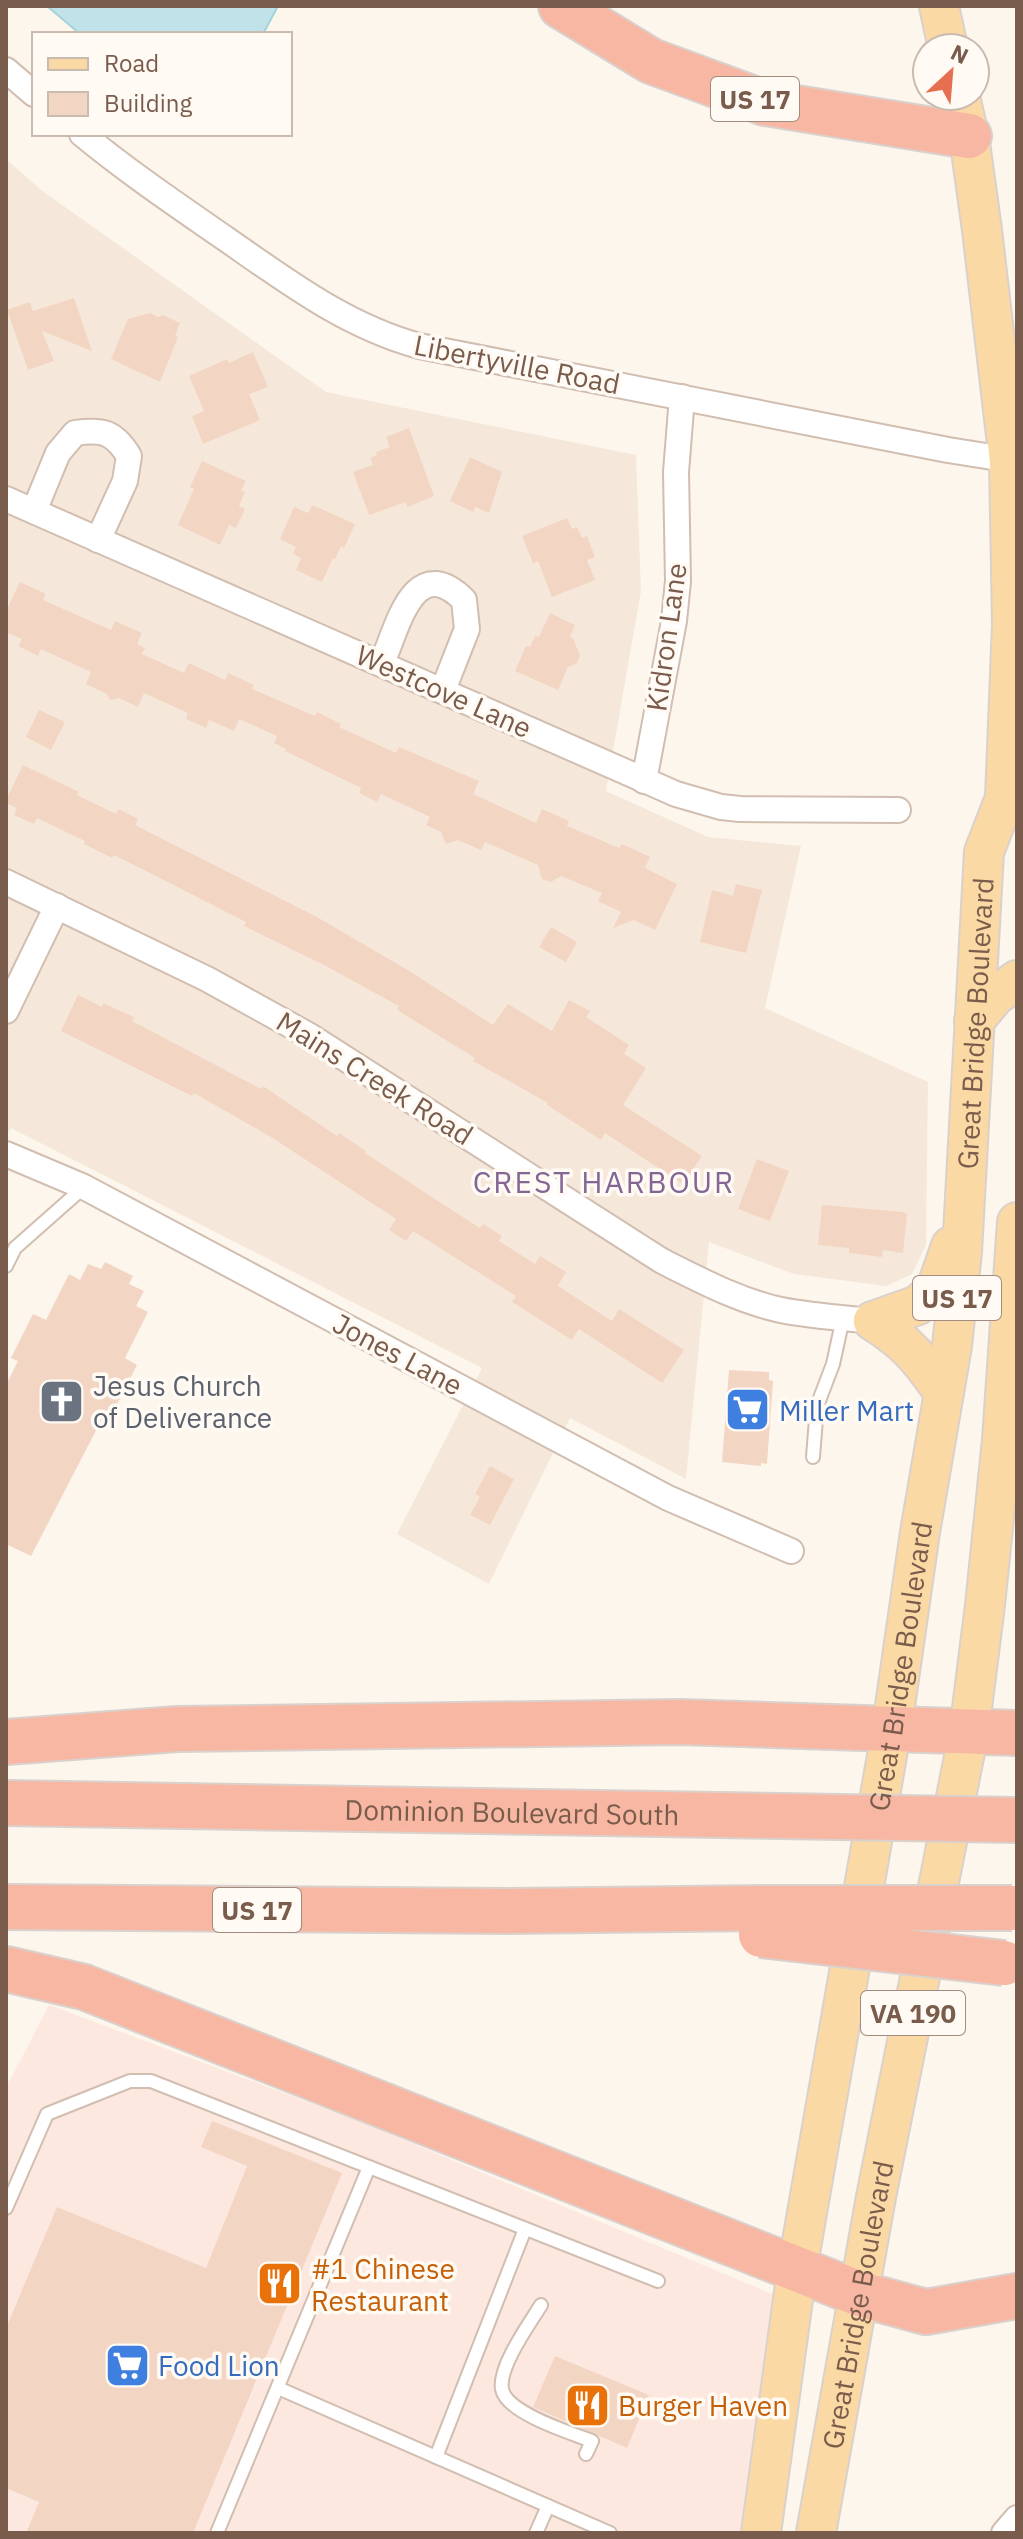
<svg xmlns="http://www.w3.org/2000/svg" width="1023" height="2539" viewBox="0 0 1023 2539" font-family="'IBM Plex Sans',sans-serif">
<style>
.residential{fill:#f5e8da}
.commercial{fill:#fde8e0}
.water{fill:#bfe3e8;stroke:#a5d3da;stroke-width:2}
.building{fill:#f3d5c3}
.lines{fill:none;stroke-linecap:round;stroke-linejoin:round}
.lane-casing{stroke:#d1beb0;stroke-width:16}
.street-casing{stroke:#d1beb0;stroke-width:28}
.primary-casing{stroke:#dad1cd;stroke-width:42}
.highway-casing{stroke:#dad1cd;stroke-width:48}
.lane{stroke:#fff;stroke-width:12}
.street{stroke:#fff;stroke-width:24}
.primary{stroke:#fbd9a5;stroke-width:38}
.highway{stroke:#f7b7a3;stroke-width:44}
.highway-bridge-casing{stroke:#dad1cd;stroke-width:48;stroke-linecap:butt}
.highway-bridge{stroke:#f7b7a3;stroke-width:44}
.labels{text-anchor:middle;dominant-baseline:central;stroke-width:7;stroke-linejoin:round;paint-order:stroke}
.shield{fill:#fffaf3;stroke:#a28b7f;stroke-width:2}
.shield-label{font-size:26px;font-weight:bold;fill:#7a5c4d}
.street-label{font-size:28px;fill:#7a5c4d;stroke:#fffaf3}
.worship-label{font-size:28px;fill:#5b616d;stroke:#fffaf3;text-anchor:start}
.shop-label{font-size:28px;fill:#366cbe;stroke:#fffaf3;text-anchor:start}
.food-label{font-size:28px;fill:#c56008;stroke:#fffaf3;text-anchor:start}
.neighbourhood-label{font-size:30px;letter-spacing:2px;fill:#846695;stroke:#fffaf3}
</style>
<rect width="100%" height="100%" fill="#fdf6ec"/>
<!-- residential -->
<path class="residential" d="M6,159L41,190L326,392L636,455L641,591L606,791L708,837L801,846L765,1008L928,1082L926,1245L912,1274L886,1286L794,1274L709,1242L686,1479L570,1418L489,1584L397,1534L482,1368L11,1128L6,1136Z"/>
<!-- commercial -->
<path class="commercial" d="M49,2005L359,2121L782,2298L746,2533H6V2088Z"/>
<!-- water -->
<path class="water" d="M47,6H278L263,34H80Z"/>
<!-- building -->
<g class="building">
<path d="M74,298L92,351L42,331L54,361L28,370L7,310L30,302L33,311Z"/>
<path d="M150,313L158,317L163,315L180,323L175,336L178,337L160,382L111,359L128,319Z"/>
<path d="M253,352L268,387L249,394L260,420L203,444L192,416L204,411L189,376L227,359L229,363Z"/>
<path d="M409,428L434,496L407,507L406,502L369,515L353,472L373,465L370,458L377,455L376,452L390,447L386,437Z"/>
<path d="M470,457L502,472L489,513L475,507L473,512L450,501Z"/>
<path d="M202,461L246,481L241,491L245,492L239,506L245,509L236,528L229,525L220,545L178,525L194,489L190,487Z"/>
<path d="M312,505L355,524L344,548L341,546L335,559L333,558L322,582L296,570L301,558L293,554L296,547L280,539L294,507L308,513Z"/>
<path d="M567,518L572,529L577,527L582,538L587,536L595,557L587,560L595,580L552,597L538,561L533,563L522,536Z"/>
<path d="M20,582L46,594L43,600L111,630L115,621L142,633L137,644L145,648L142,654L184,673L189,663L225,680L228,673L254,685L252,689L315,716L317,712L341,724L339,727L396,753L399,747L479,781L473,794L536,823L542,809L569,821L567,826L619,848L622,844L650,857L645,868L677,884L655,930L634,920L613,928L621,912L598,901L602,893L561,876L551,882L542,879L538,865L485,842L481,850L458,840L446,844L441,832L426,825L430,817L381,794L377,802L359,793L361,788L285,751L286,749L274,743L277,736L239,719L234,731L209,720L206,728L186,719L188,713L144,693L138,707L119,698L110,700L107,694L86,684L91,672L41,649L38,656L18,646L22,639L6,632V611Z"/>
<path d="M550,613L575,625L570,637L573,638L580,656L576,664L568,667L558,690L515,671L526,646L530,647L535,636L539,637Z"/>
<path d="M39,710L65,722L51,750L26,737Z"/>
<path d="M23,765L79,792L77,795L116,814L119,809L138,819L135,825L317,917L411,972L493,1025L508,1004L552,1031L569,1000L590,1011L586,1017L629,1045L624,1054L646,1068L623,1105L702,1156L683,1184L605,1133L601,1140L547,1105L548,1103L473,1061L475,1058L397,1010L399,1006L324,965L244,926L246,922L146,871L114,855L112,858L84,844L85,841L37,818L34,824L14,815L17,808L6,803V800Z"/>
<path d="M736,884L762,890L746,953L700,942L712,890L733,896Z"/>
<path d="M551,927L577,942L566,962L539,947Z"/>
<path d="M78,995L102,1007L103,1003L134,1017L132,1021L261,1089L263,1086L337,1136L339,1133L366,1151L365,1153L438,1201L480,1228L483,1224L502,1236L499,1241L535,1264L540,1256L566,1272L558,1286L612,1321L619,1309L684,1350L662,1383L579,1329L572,1340L512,1302L516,1296L413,1231L406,1241L389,1230L396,1219L271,1137L194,1093L192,1096L61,1031Z"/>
<path d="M757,1159L789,1171L770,1221L738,1209Z"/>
<path d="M822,1205L903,1212L907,1214L903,1253L883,1250L882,1257L849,1253V1248L818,1245Z"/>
<path d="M105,1262L133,1276L129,1284L144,1291L136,1306L148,1312L125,1358L137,1365L109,1420L103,1417L31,1556L6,1544V1385L18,1361L11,1358L33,1314L46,1320L69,1274L80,1280L88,1264L101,1269Z"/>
<path d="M729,1370L769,1372V1380L773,1381L767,1464L761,1463V1466L722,1462Z"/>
<path d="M490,1466L514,1479L490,1525L470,1515L480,1497L475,1494Z"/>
<path d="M212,2121L342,2173L193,2533H26L39,2502L6,2488V2328L57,2207L206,2268L247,2166L201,2147Z"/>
<path d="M555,2356L649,2395L627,2448L533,2407Z"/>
</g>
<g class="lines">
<defs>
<g id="lane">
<path d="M6,1266L15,1248L84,1187"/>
<path d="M813,1457L817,1406L833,1364L843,1318"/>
<path d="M6,2208L47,2114L130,2081H151L658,2281"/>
<path d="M541,2305C530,2323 498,2367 502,2389C506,2413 571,2433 592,2441L586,2454"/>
<path d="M278,2388L610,2533"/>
<path d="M436,2457L525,2229"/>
<path d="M217,2533L369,2167"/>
<path d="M536,2533L548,2506"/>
</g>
<g id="street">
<path d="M6,70L34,94"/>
<path d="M82,134C128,172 177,205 226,239C288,282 346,326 419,346L948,450L1017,461"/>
<path d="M6,499L676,794L721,807L740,809L898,810"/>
<path d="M34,511L58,453L75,433C103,429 114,432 129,456L125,481L98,540"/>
<path d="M382,663C398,626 414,551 464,600L467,629L443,690"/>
<path d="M644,781L674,621L678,581L676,472L682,397"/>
<path d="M6,882L207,979L310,1036L662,1261C700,1280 739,1301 781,1310C811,1316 843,1318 873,1321"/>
<path d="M6,1011L57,906"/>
<path d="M6,1154L84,1187L668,1498L791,1551"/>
<path d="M1004,2533L1017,2518"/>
</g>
<g id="primary">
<path d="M939,6L948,48"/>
<path d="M974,1021L995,996L1017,980"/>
<path d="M873,1321L918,1305L936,1289L951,1246"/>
<path d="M873,1321C908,1343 921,1360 944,1393"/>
<path id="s1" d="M761,2533L797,2270L892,1727L920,1532L952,1346L962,1252L984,852L1005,798L1012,624L1009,461L982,230L969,136L960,96"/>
<path id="s2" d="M816,2533L876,2197L969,1732L985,1605L1002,1440L1017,1222"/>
</g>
<g id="highway">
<path d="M561,6L651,61L765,103L969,136"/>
<path d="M6,1742L177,1729L680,1722L1017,1733"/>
<path id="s3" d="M6,1803L780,1816"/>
<path d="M6,1907L509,1911L765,1908"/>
<path d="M6,1969L84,1987L860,2294L926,2312L1017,2296"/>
</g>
</defs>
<!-- lane casing -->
<use href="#lane" class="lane-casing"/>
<!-- street casing -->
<use href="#street" class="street-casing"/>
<!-- primary casing -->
<use href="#primary" class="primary-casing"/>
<!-- highway casing -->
<use href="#highway" class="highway-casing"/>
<!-- lane -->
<use href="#lane" class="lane"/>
<!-- street -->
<use href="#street" class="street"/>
<!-- primary -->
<use href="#primary" class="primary"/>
<!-- highway -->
<use href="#highway" class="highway"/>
<defs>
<g id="highway-bridge">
<path d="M780,1816L1017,1820"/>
<path d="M765,1908H1012"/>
<path d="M761,1935L1004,1963"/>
</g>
</defs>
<!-- highway-bridge casing -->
<use href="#highway-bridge" class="highway-bridge-casing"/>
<!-- highway-bridge -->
<use href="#highway-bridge" class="highway-bridge"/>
</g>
<!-- icons -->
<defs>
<symbol id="church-square" viewBox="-11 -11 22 22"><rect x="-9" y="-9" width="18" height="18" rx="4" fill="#6b7280" stroke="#fffaf3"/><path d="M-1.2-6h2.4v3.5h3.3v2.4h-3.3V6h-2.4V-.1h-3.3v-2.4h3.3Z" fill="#fff"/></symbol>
<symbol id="supermarket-square" viewBox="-11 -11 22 22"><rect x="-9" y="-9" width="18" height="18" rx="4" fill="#3f7fe0" stroke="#fffaf3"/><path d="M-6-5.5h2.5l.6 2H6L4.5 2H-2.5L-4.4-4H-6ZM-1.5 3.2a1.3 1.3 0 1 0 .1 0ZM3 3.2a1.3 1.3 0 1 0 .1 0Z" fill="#fff"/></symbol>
<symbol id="restaurant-square" viewBox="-11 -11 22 22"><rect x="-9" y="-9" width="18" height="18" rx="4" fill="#e8710a" stroke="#fffaf3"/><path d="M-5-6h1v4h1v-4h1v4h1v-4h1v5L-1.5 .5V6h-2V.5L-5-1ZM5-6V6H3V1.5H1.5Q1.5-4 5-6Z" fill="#fff"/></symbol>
</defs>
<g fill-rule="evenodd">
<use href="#church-square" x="36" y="1376" width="51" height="51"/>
<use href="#supermarket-square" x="722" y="1384" width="51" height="51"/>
<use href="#restaurant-square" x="254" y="2258" width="51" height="51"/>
<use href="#supermarket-square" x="102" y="2340" width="51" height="51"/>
<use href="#restaurant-square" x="562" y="2380" width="51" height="51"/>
</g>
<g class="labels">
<!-- shield labels -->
<g class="shield">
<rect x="711" y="77" width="88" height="44" rx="6"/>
<rect x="913" y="1276" width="88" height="44" rx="6"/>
<rect x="213" y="1888" width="88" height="44" rx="6"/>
<rect x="861" y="1991" width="104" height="44" rx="6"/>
</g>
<g class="shield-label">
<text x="755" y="99">US 17</text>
<text x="957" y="1298">US 17</text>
<text x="257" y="1910">US 17</text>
<text x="913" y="2013">VA 190</text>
</g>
<!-- street labels -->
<g class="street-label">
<text transform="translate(517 364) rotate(11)">Libertyville Road</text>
<text transform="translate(666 637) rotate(-82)">Kidron Lane</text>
<text transform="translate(444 691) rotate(24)">Westcove Lane</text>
<text stroke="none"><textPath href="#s1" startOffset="1526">Great Bridge Boulevard</textPath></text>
<text transform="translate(375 1078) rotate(32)">Mains Creek Road</text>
<text transform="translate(398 1354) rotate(28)">Jones Lane</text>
<text stroke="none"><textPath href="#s1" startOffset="878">Great Bridge Boulevard</textPath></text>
<text stroke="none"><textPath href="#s3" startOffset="506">Dominion Boulevard South</textPath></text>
<text stroke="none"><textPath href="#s2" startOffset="232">Great Bridge Boulevard</textPath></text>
</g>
<!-- worship labels -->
<g class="worship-label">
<text x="93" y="1385">Jesus Church<tspan x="93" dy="32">of Deliverance</tspan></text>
</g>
<!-- shop labels -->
<g class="shop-label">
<text x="779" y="1410">Miller Mart</text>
<text x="158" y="2365">Food Lion</text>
</g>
<!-- food labels -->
<g class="food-label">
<text x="311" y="2268">#1 Chinese<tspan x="311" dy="32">Restaurant</tspan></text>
<text x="618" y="2405">Burger Haven</text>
</g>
<!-- neighbourhood labels -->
<g class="neighbourhood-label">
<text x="604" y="1181">CREST HARBOUR</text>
</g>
</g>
<!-- border -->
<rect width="1023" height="2539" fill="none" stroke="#7a5c4d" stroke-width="16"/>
<!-- legend -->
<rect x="32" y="32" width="260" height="104" fill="#fffaf3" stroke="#cabbb1" stroke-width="2"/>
<rect x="48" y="58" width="40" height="12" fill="#fbd9a5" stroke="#cabbb1" stroke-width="2"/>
<text x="104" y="72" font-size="24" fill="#7a5c4d">Road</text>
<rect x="48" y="92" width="40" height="24" fill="#f3d5c3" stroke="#cabbb1" stroke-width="2"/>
<text x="104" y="112" font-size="24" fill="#7a5c4d">Building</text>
<!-- north arrow -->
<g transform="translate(951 72) rotate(26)"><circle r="38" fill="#fffaf3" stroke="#cabbb1" stroke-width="2"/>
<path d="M0-6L14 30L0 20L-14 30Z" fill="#e76f51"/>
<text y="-12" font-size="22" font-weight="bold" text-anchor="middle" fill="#7a5c4d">N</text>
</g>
</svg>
